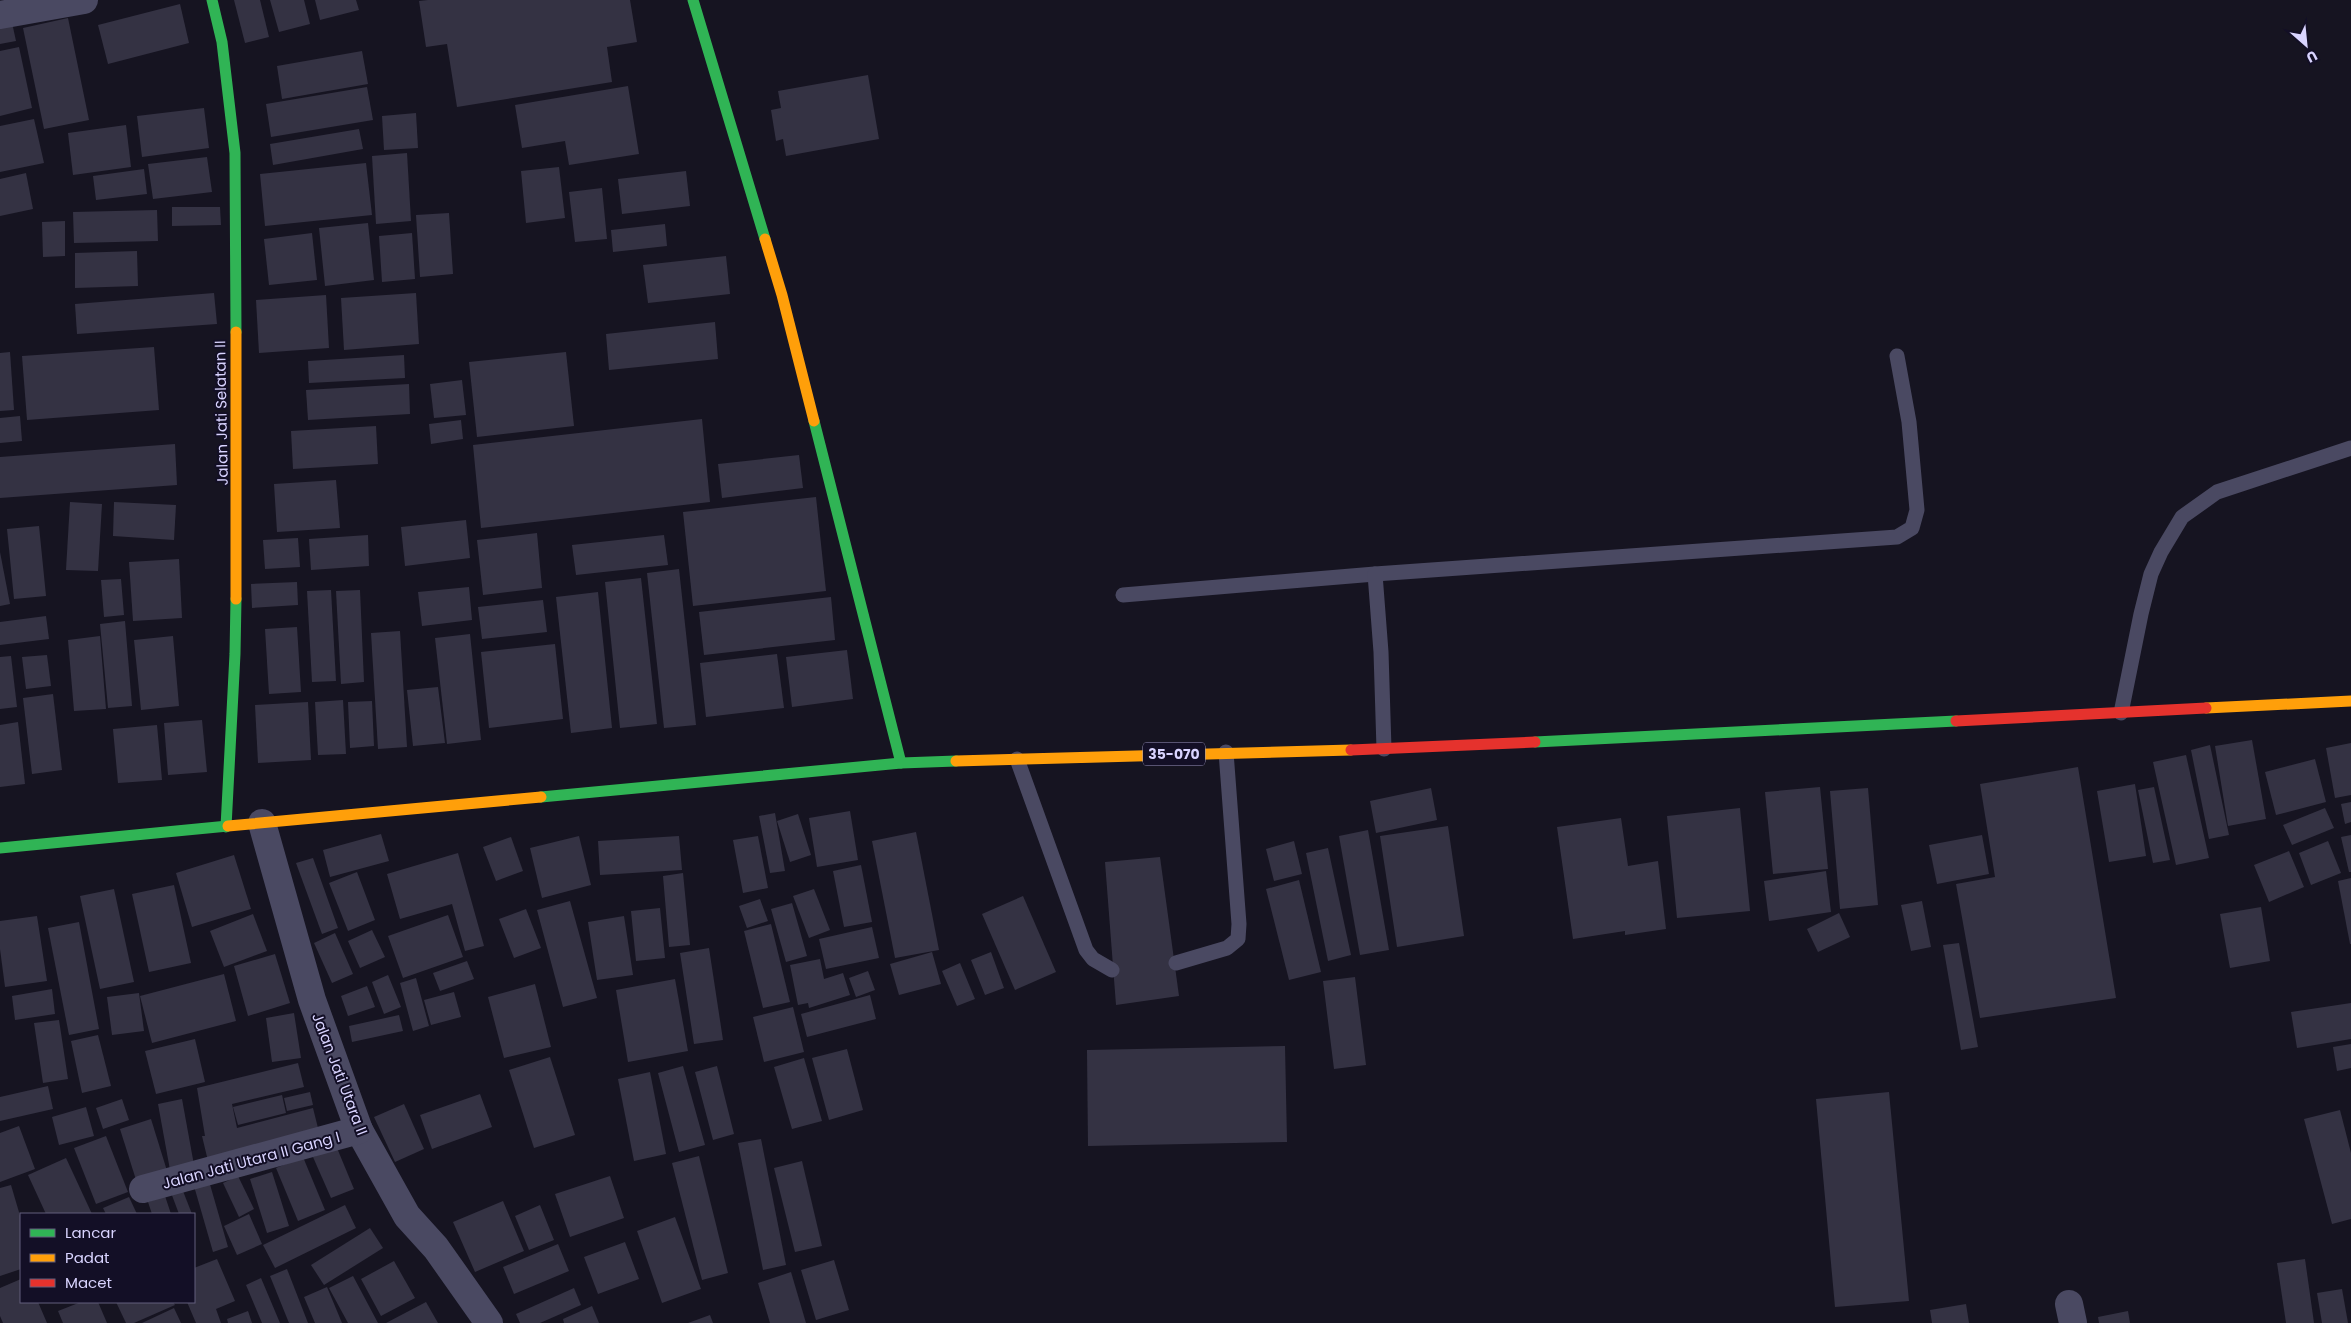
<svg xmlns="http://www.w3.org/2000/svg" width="2351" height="1323" viewBox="0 0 2351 1323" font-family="Poppins,sans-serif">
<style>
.building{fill:#343243}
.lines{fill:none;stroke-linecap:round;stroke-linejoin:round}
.lane{stroke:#4a4962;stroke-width:15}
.street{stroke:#4a4962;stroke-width:28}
.fast{stroke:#30b455;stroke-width:11}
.slow{stroke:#ff9f0a;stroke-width:11}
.jam{stroke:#e5322d;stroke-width:11}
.labels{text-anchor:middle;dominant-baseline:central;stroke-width:4;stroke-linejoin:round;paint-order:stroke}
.shield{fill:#130f26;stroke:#9e99be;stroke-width:1}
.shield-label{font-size:14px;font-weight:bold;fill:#d9d4ff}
.street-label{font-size:15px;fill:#d9d4ff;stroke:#130f26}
</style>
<rect width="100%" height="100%" fill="#161421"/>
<!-- building -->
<g class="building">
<path d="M234,0H260L269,37L245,43Z"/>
<path d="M270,0H304L310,24L279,32Z"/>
<path d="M315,0H356L359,10L320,20Z"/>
<path d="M428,0H630L637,42L607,47L612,82L457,107L447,44L426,47L419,1Z"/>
<path d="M180,4L189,43L108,64L98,25Z"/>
<path d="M11,18L16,41L0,44V20Z"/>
<path d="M68,18L89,120L44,129L23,28Z"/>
<path d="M19,47L32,108L0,116V51Z"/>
<path d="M362,51L368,84L282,99L277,66Z"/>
<path d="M868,75L879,139L786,156L783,139L776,141L771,110L781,108L778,91Z"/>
<path d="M628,86L639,154L569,165L565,141L522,148L515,105Z"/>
<path d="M367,87L373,120L271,137L266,104Z"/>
<path d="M204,108L209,148L142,157L137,116Z"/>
<path d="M416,113L418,148L384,150L382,116Z"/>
<path d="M34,119L44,163L0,172V126Z"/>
<path d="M126,125L131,167L73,175L68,133Z"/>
<path d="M359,129L363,149L273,165L270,144Z"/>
<path d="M407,153L411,221L376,224L372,156Z"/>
<path d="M207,157L212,192L153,199L148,164Z"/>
<path d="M366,163L372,215L265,226L260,174Z"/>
<path d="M559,167L565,218L526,223L521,171Z"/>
<path d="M144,169L147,194L96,200L93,176Z"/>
<path d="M686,171L690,206L622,214L618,179Z"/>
<path d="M26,173L33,209L0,216V179Z"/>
<path d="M602,188L607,239L575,242L569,192Z"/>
<path d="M172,207H220L221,225L172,226Z"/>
<path d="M157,210L158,241L74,243L73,212Z"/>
<path d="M449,213L453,274L420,277L416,215Z"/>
<path d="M65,221V256L43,257L42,222Z"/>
<path d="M368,223L374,280L325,286L319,228Z"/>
<path d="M665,224L667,246L613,252L611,230Z"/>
<path d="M312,233L317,280L269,285L264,239Z"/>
<path d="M412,233L415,279L382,282L379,236Z"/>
<path d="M137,251L138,286L75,288V253Z"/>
<path d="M726,256L730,294L648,303L643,265Z"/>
<path d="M214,293L217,324L77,334L75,304Z"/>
<path d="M416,293L419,344L344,350L341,298Z"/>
<path d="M326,295L329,348L259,353L256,300Z"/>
<path d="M715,322L718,359L609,370L606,334Z"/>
<path d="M154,347L159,410L27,420L22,356Z"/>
<path d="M10,352L14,410L0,411V353Z"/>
<path d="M566,352L574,426L477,437L469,362Z"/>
<path d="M404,355L405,378L309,383L308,361Z"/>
<path d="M462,380L466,415L434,418L430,384Z"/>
<path d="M409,384L410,414L308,420L306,390Z"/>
<path d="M20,416L22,441L0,443V418Z"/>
<path d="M702,419L710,502L481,528L473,445Z"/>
<path d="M461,420L463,439L431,444L429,424Z"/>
<path d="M376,426L378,464L293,469L291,431Z"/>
<path d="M175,444L177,485L0,498V457Z"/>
<path d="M799,455L803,488L722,498L718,464Z"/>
<path d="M336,480L340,528L277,532L274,484Z"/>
<path d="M816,497L826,591L693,606L683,512Z"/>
<path d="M70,502L102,504L98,571L66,570Z"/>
<path d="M114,502L176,505L174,540L113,536Z"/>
<path d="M466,520L470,558L405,566L401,527Z"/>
<path d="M39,526L46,596L14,599L7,529Z"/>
<path d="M537,533L542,588L483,595L477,540Z"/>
<path d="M368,535L369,566L311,570L309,539Z"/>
<path d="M664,535L668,565L576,575L572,545Z"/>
<path d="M298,538L300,567L265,569L263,540Z"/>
<path d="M0,552L10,604L0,606Z"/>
<path d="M179,559L182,618L133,621L129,562Z"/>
<path d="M679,569L696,725L664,728L647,573Z"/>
<path d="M641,578L657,724L620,728L605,582Z"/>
<path d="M121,579L124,615L104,617L101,580Z"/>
<path d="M297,582L298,605L252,608L251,584Z"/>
<path d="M469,587L472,620L422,626L418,592Z"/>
<path d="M331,590L336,681L312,682L307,591Z"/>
<path d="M360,590L364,682L341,684L336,591Z"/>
<path d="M598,592L612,728L571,733L556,597Z"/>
<path d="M831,597L835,640L704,655L699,612Z"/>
<path d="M543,600L547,632L482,639L478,607Z"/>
<path d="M46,616L49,639L0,645V622Z"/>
<path d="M125,621L132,706L108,708L100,624Z"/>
<path d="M297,627L301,692L269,694L265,629Z"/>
<path d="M400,631L407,747L378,749L371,633Z"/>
<path d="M470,634L481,740L447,744L435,638Z"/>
<path d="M100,636L106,709L74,711L68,640Z"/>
<path d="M173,636L179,706L141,710L134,640Z"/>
<path d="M555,644L563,719L489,728L481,652Z"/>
<path d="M847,650L853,699L792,707L786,657Z"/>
<path d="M777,654L784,708L706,717L700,663Z"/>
<path d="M47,655L51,686L26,689L22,657Z"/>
<path d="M11,656L17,707L0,709V657Z"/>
<path d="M438,687L445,743L413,746L407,690Z"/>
<path d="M53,694L62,770L32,774L23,698Z"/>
<path d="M343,700L346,754L318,755L315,702Z"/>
<path d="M372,701L374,746L350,748L348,702Z"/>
<path d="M308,702L311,760L258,763L255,705Z"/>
<path d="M202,720L207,772L168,775L164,723Z"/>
<path d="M18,722L25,784L0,787V725Z"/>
<path d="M157,725L162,780L118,783L113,729Z"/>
<path d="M2252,740L2266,819L2228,826L2215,746Z"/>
<path d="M2351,743V795L2335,798L2326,748Z"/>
<path d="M2210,745L2229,835L2209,839L2191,750Z"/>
<path d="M2186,755L2209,858L2176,865L2153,762Z"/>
<path d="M2315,759L2326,802L2276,815L2265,772Z"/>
<path d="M2078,767L2116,998L1980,1018L1956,884L1995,877L1980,784Z"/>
<path d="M2135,784L2146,856L2109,862L2097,791Z"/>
<path d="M1820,787L1828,869L1773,874L1765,792Z"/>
<path d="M2154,787L2170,860L2153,863L2138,790Z"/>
<path d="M1431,788L1437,820L1376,833L1370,801Z"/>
<path d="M1868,788L1878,905L1840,909L1830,791Z"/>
<path d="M2351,802V822L2345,824L2341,804Z"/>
<path d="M1740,808L1750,911L1677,918L1667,816Z"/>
<path d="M2325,808L2334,828L2292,845L2283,825Z"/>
<path d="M850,811L858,860L817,867L809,818Z"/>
<path d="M775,813L785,871L770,873L759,816Z"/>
<path d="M798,814L811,855L790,862L777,821Z"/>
<path d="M1621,818L1628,866L1658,861L1666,929L1625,935V931L1573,939L1557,827Z"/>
<path d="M1448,826L1464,936L1397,947L1380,836Z"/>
<path d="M1368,830L1389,950L1360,955L1339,836Z"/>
<path d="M916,832L939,950L895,958L872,841Z"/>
<path d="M381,834L389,861L330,877L323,850Z"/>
<path d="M1982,835L1989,874L1937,884L1929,845Z"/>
<path d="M2351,835V872H2349L2341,837Z"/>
<path d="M579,836L591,885L542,898L530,848Z"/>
<path d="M679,836L682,870L600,875L598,841Z"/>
<path d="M758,836L768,888L743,893L733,840Z"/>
<path d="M511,837L523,871L496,881L483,847Z"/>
<path d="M1294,841L1302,874L1274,881L1266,849Z"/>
<path d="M2328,841L2341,873L2311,885L2299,853Z"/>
<path d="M1328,848L1351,955L1328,961L1306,853Z"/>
<path d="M2289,851L2304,887L2269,902L2254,865Z"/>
<path d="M458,853L484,946L465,951L452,904L400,919L387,874Z"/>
<path d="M234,855L251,909L192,927L176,873Z"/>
<path d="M1160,857L1179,996L1116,1005L1105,862Z"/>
<path d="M313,858L338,928L322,934L296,863Z"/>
<path d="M861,865L872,922L844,927L833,871Z"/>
<path d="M1826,871L1831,912L1769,921L1764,881Z"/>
<path d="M357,872L375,920L348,931L329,883Z"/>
<path d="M683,873L690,945L669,947L663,876Z"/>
<path d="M2351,878V944H2350L2338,881Z"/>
<path d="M1299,880L1321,972L1289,980L1266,889Z"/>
<path d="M174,885L191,963L149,972L132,894Z"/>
<path d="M114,889L134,982L100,989L80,896Z"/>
<path d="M814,889L830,930L809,938L793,896Z"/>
<path d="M1023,896L1056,972L1015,990L982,914Z"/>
<path d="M760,899L768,921L747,928L739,906Z"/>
<path d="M570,901L597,998L563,1007L537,910Z"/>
<path d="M1922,901L1931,947L1911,951L1901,905Z"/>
<path d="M792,903L807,956L786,962L771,909Z"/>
<path d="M2261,907L2270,961L2230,968L2220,914Z"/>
<path d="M660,908L665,958L636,961L631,911Z"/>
<path d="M526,909L541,948L514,958L499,919Z"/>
<path d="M1839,913L1850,937L1818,952L1807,929Z"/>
<path d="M253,914L267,951L224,967L210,931Z"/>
<path d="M448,915L463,957L403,978L388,936Z"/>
<path d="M37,916L47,981L5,987L0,949V921Z"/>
<path d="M624,916L633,975L597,980L588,922Z"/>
<path d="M79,922L99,1029L69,1035L48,928Z"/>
<path d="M771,924L790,1002L763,1008L744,931Z"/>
<path d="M872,927L879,958L826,969L819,939Z"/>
<path d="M372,930L385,957L360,968L348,941Z"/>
<path d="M335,933L353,974L332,983L314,943Z"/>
<path d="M1959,943L1978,1047L1961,1050L1943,945Z"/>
<path d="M709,948L723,1040L694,1044L680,953Z"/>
<path d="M932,952L941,984L899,995L890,964Z"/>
<path d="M991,952L1004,988L985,995L971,960Z"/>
<path d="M275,954L290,1003L248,1016L234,966Z"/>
<path d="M820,959L824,979L843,973L850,995L809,1008L808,1003L798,1005L790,965Z"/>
<path d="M467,961L474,979L440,991L433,973Z"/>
<path d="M960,963L975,999L957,1006L942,971Z"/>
<path d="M868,971L875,990L856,997L849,978Z"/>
<path d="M224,974L236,1021L152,1043L140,996Z"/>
<path d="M388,975L401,1007L384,1014L372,982Z"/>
<path d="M1355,977L1366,1065L1334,1069L1323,981Z"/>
<path d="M416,978L429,1026L413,1031L400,983Z"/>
<path d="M675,979L688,1051L628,1062L616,990Z"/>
<path d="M535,984L551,1047L504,1058L488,997Z"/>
<path d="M367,986L375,1007L348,1016L341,996Z"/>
<path d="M52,989L55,1014L15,1020L12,996Z"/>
<path d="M454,992L461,1017L431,1025L424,1000Z"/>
<path d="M139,993L144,1031L112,1035L107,997Z"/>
<path d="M870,995L876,1019L807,1037L801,1014Z"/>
<path d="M2351,1003V1039L2297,1048L2291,1012Z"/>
<path d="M793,1007L804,1052L764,1062L753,1017Z"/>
<path d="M294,1013L301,1058L272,1062L266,1018Z"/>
<path d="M399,1015L403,1031L352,1042L349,1026Z"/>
<path d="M59,1020L68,1079L43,1083L34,1023Z"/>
<path d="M98,1035L111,1086L82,1093L71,1041Z"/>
<path d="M195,1039L205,1082L156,1094L145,1051Z"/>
<path d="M2351,1044V1068L2337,1071L2333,1047Z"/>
<path d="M1285,1046L1287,1142L1088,1146L1087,1050Z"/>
<path d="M847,1049L863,1110L829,1120L812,1058Z"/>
<path d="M550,1057L575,1135L534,1148L509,1070Z"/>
<path d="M804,1058L822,1121L792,1129L774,1067Z"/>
<path d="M298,1063L304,1087L232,1104L237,1128L313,1108L319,1132L208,1161L202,1136H205L197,1088Z"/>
<path d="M683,1066L705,1145L679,1152L658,1073Z"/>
<path d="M717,1066L734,1134L713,1140L695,1072Z"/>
<path d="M650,1072L666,1154L634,1161L618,1079Z"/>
<path d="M48,1086L53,1109L0,1121V1097Z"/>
<path d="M310,1092L313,1105L287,1111L284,1098Z"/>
<path d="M1889,1092L1909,1301L1835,1307L1816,1099Z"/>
<path d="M480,1094L492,1127L432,1149L420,1115Z"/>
<path d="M282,1095L286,1113L238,1125L233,1107Z"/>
<path d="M122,1099L129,1120L103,1129L96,1108Z"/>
<path d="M182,1099L194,1165L170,1170L158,1104Z"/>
<path d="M404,1104L424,1149L395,1162L374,1117Z"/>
<path d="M86,1107L94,1136L59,1145L52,1117Z"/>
<path d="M2340,1110L2351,1153V1219L2332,1224L2304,1119Z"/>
<path d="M151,1119L168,1174L137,1183L120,1129Z"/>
<path d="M19,1126L35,1169L0,1182V1133Z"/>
<path d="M106,1136L128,1192L96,1204L74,1148Z"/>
<path d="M761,1139L786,1265L763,1270L738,1143Z"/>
<path d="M337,1148L354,1189L331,1198L313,1157Z"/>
<path d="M699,1156L728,1273L702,1280L672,1163Z"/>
<path d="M303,1157L325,1210L298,1221L276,1168Z"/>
<path d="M66,1158L92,1214H46L28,1175Z"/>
<path d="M802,1161L822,1246L795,1252L774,1168Z"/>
<path d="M272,1172L289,1226L267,1233L250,1179Z"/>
<path d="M238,1176L254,1209L239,1217L223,1183Z"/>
<path d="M610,1176L624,1218L570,1237L555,1194Z"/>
<path d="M209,1181L228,1247L213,1252L194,1186Z"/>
<path d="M11,1185L21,1219V1269L0,1276V1188Z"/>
<path d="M181,1186L192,1214H179L170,1190Z"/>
<path d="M165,1196L171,1214H152L148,1202Z"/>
<path d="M129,1197L137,1214H106L103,1208Z"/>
<path d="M503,1201L524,1251L475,1272L453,1222Z"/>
<path d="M345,1205L356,1228L275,1268L263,1245Z"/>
<path d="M540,1205L554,1240L529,1250L515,1216Z"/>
<path d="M249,1214L262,1244L237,1255L224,1226Z"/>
<path d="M675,1217L701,1289L662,1303L637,1231Z"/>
<path d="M370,1228L383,1248L324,1285L311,1265Z"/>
<path d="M625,1242L639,1279L598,1294L584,1257Z"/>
<path d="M558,1244L569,1271L514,1294L503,1267Z"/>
<path d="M217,1259L235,1301L216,1309L221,1323H196L187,1302H194V1268Z"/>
<path d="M2305,1259L2314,1323H2286L2277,1263Z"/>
<path d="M834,1260L849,1310L816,1320L801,1270Z"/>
<path d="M394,1261L415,1298L381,1316L361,1279Z"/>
<path d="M287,1269L308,1323H289L270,1276Z"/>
<path d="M791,1272L806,1323H770L758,1283Z"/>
<path d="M353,1276L378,1323H348L329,1288Z"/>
<path d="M261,1278L280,1323H262L246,1285Z"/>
<path d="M21,1279V1302H38L47,1323H3L0,1316V1288Z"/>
<path d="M327,1287L342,1323H315L304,1297Z"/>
<path d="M574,1288L581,1305L540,1323H520L516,1314Z"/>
<path d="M2342,1289L2348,1323H2322L2317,1293Z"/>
<path d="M81,1302H98L107,1323H63L58,1311Z"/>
<path d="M116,1302H173L175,1305L134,1323H126Z"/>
<path d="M426,1302L438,1323H386Z"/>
<path d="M1966,1304L1969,1323H1932L1930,1310Z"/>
<path d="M592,1306L599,1323H564L563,1319Z"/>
<path d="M174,1308L181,1323H142Z"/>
<path d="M248,1311L252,1323H228L227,1319Z"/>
<path d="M2128,1311L2130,1323H2099L2098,1317Z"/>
<path d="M710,1315L713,1323H688Z"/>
</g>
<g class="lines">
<!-- lane -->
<g class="lane">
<path d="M1123,595L1375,574"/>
<path d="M2121,713L2141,614L2151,574L2161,552L2182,517L2217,492L2351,448"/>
<path d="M1384,749L1381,652L1375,574L1897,537L1912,528L1917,510L1909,422L1897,356"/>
<path d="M1017,759L1086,950L1093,959L1112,970"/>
<path d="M1176,963L1227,948L1238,939L1239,924L1226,752"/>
</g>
<!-- street -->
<g class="street">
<path d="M0,15L84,0"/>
<path d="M262,823L312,1000L359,1130L407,1216L436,1248L489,1323"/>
<path d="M143,1189L359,1130"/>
<path d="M2069,1304L2073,1323"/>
</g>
<!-- fast -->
<g class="fast">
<path d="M212,0L222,42L235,153L236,332"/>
<path d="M693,0L765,239"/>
<path d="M814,421L901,763"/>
<path d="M1535,742L1956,721"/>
<path d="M541,797L901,763L956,761"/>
<path d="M226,827L235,654L236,599"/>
<path d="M0,848L228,826"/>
</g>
<!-- slow -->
<g class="slow">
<path d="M765,239L782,295L814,421"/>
<path d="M236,599V332"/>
<path d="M2206,708L2351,701"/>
<path d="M956,761L1351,750"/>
<path d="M228,826L541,797"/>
</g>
<!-- jam -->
<g class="jam">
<path d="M1956,721L2206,708"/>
<path d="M1351,750L1535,742"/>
</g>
</g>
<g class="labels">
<!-- shield labels -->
<rect class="shield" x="1143" y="742.5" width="62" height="23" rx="4"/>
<g class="shield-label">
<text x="1174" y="754">35-070</text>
</g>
<!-- street labels -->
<g class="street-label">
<text transform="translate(221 413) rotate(-91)">Jalan Jati Selatan II</text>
<text transform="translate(340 1074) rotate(69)">Jalan Jati Utara II</text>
<text transform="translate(251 1160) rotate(-15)">Jalan Jati Utara II Gang I</text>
</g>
</g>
<!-- legend -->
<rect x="20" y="1213" width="175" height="90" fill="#130f26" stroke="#625e7d"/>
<rect x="30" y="1229" width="25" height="8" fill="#30b455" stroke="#625e7d"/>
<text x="65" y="1238" font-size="15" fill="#d9d4ff">Lancar</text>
<rect x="30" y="1254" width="25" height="8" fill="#ff9f0a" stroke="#625e7d"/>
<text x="65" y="1263" font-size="15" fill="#d9d4ff">Padat</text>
<rect x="30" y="1279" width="25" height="8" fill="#e5322d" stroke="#625e7d"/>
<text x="65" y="1288" font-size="15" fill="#d9d4ff">Macet</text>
<!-- north arrow -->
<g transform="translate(2306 45) rotate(153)" stroke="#130f26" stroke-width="4" paint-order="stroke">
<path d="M0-4L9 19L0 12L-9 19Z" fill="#d9d4ff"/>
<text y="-8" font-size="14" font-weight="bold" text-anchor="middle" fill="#d9d4ff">U</text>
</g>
</svg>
